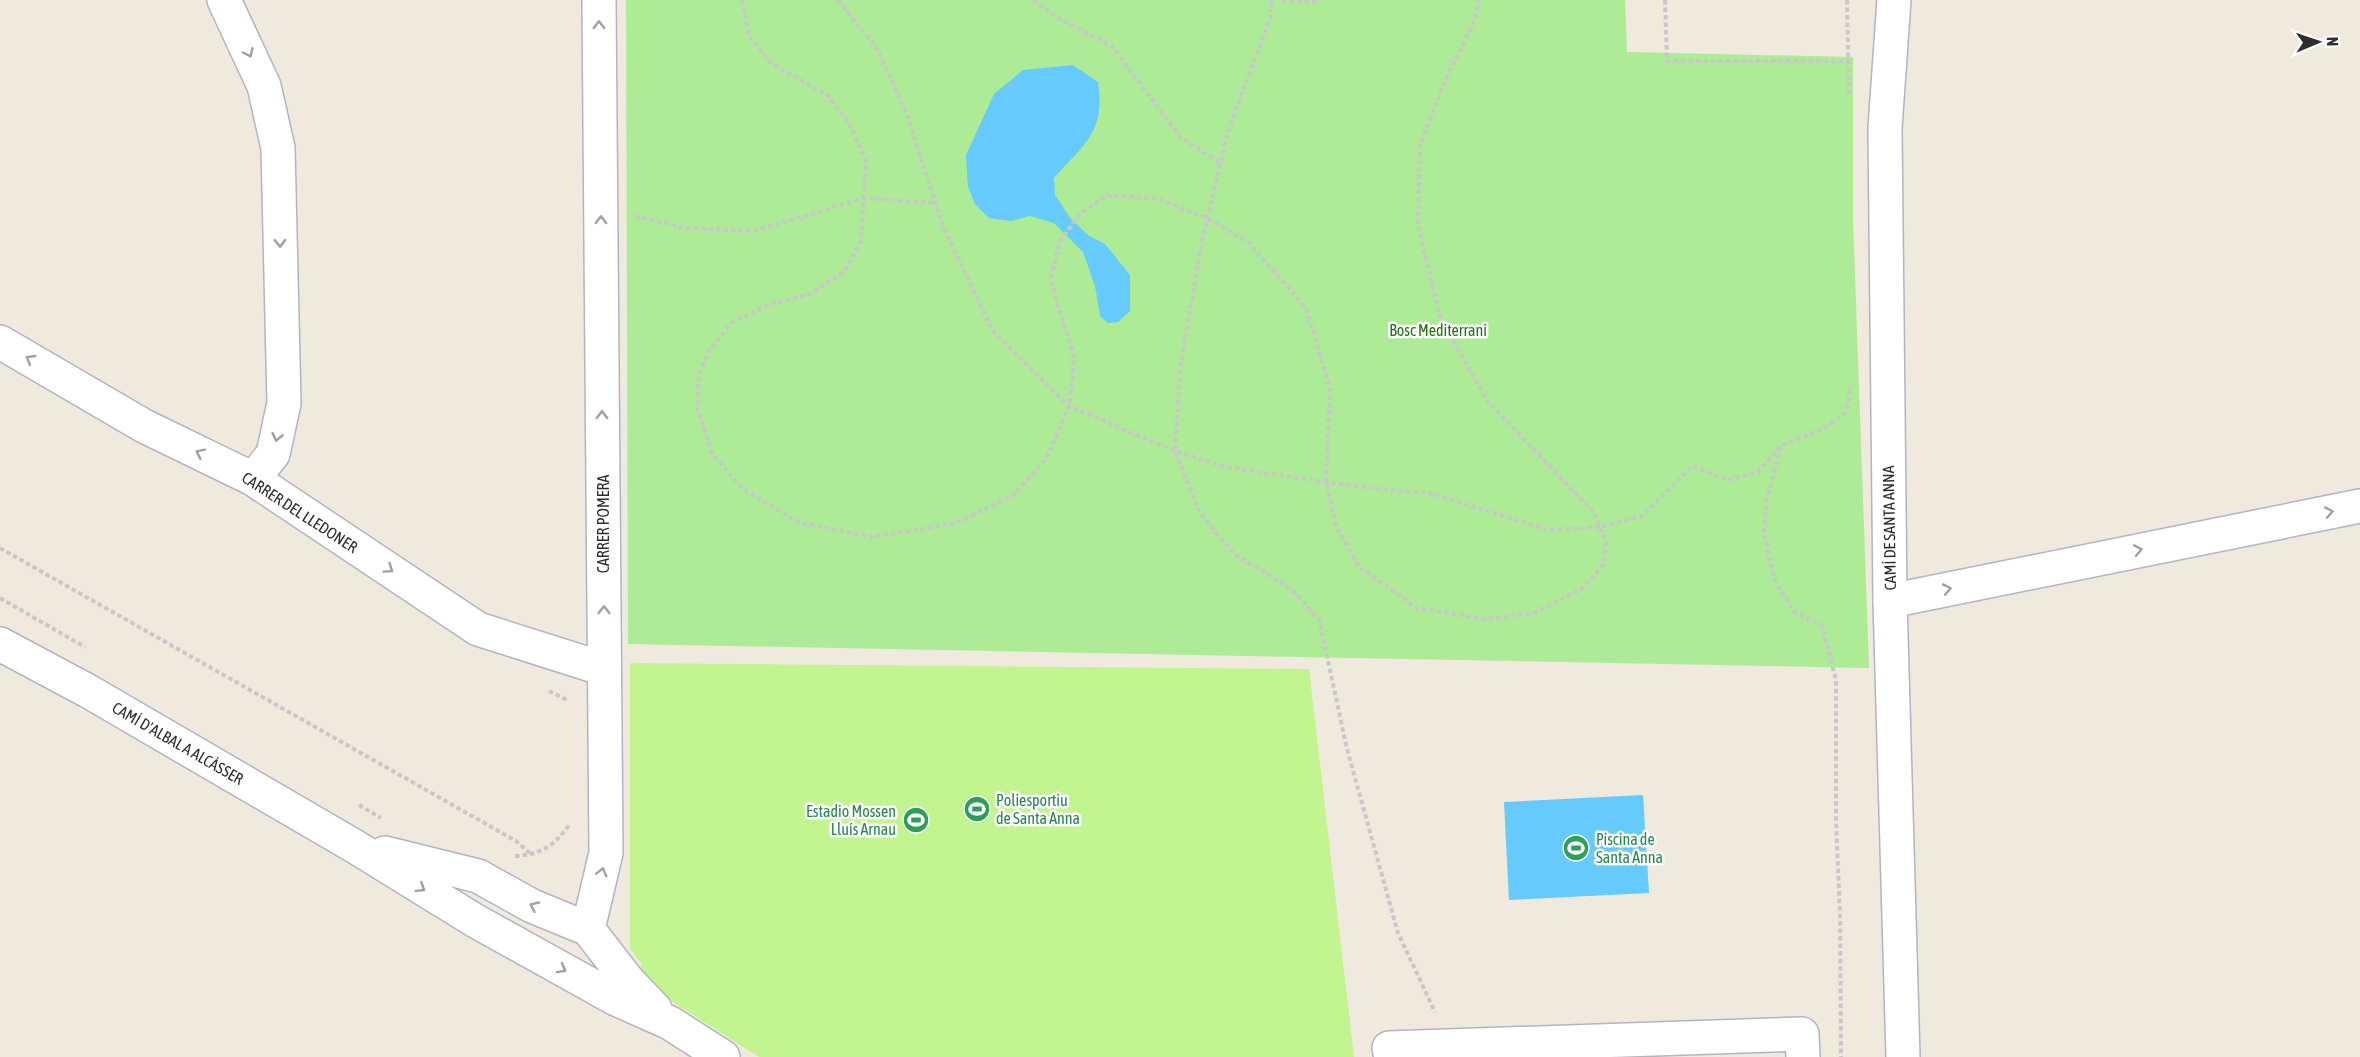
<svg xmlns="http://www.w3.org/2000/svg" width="2360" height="1057" viewBox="0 0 2360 1057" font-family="'Asap Condensed',sans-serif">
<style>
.green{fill:#adeb96}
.pitch{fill:#c2f490}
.water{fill:#67cafc}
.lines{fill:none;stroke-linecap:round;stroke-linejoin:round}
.minor-casing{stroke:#b2b4c2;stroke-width:36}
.path{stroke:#c8c8c8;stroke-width:4;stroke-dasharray:4.5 3;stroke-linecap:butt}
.minor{stroke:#fff;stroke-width:33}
.oneway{stroke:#a0a0a0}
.labels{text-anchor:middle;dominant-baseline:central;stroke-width:5;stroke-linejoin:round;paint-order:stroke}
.park-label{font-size:16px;fill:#207413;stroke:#fff}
.street-label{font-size:16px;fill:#2d2d2d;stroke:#fff}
.leisure-label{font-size:16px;fill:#27864d;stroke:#fff;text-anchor:start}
</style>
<rect width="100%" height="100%" fill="#f0e9de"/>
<!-- green -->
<path class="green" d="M626,0H1625L1627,52L1853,57V220L1869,668L628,644Z"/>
<!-- pitch -->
<path class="pitch" d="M630,663L1309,669L1354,1057H759L671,1001L641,970V963L630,948Z"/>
<!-- water -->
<g class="water">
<path d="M1073,65L1098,82C1106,132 1084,144 1054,178L1055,195L1071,219L1089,236L1105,244L1130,275V311L1118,322L1108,323L1100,316L1095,286L1083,252L1054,223L1030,216L1011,221L989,218L975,204L968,187L966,155L994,94L1023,70Z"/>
<path d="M1643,795L1649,893L1509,900L1504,802Z"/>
</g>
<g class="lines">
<defs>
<g id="minor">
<path d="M224,0L264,86L278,148L284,403L273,454L253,479"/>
<path d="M1894,0L1885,128L1890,601L1903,1057"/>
<path d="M0,342L144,426L253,479L478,629L604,669"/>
<path d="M1890,601L2360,506"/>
<path d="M0,644L88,691L354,846L474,920L616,999L670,1023L723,1057"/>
<path d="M385,853L478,876L532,906L588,929L629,982L655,1009"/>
<path d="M588,929L606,853L599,0"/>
<path d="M1391,1057L1389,1048L1802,1034L1803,1057"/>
</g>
</defs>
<!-- minor casing -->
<use href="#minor" class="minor-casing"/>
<!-- path -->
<g class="path">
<path d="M742,0L749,36L771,63L829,96L850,125L866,162L861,241L845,271L810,294L771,304L731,323L709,351L699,375L697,407L712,454L743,489L798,522L872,537L956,523L1014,495L1046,459L1069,406L1073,378V353L1059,310L1051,277L1060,241L1080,214L1107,195L1158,199L1207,218L1249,243L1306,308L1330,389L1326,482L1336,526L1359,567L1417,608L1485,619L1534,613L1582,589L1603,565L1606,541L1593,511L1488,402L1440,317L1418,225L1420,146L1443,85L1474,22L1479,0"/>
<path d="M838,0L877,49L906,112L943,226L993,331L1069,406L1175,451L1226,467L1361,487L1433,494L1548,530L1600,527L1642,516L1693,466L1728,480L1758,472L1781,446L1828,426L1846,412L1851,386"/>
<path d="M1033,0L1056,17L1112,46L1180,137L1220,163"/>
<path d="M1272,0L1270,18L1229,128L1203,236L1181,362L1175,451L1200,513L1234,554L1291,589L1319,619L1347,749L1398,933L1435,1012"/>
<path d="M1282,0L1315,2L1321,0"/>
<path d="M1665,0L1667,61H1848"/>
<path d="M1847,0L1849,97"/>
<path d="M635,216L685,228L753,231L799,218L862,198L936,203"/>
<path d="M1781,447L1767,498L1764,532L1774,579L1794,612L1822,625L1836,680V821L1840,914L1841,1057"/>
<path d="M0,548L516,841L532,855"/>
<path d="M0,598L85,647"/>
<path d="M549,691L569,701"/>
<path d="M359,805L381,818"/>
<path d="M515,856C541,855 555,845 570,824"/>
</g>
<!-- minor -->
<use href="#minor" class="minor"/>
</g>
<!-- one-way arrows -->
<defs><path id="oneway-chevron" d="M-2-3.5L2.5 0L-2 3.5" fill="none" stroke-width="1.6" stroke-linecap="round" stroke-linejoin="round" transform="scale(1.5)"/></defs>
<g class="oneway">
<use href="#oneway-chevron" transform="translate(599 25) rotate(-91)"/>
<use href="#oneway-chevron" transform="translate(249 53) rotate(65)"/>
<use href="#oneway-chevron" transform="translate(601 220) rotate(-90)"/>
<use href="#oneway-chevron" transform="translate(280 243) rotate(89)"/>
<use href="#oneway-chevron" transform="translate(30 359) rotate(-150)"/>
<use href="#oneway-chevron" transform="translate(602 415) rotate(-90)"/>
<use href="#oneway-chevron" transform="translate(277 437) rotate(103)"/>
<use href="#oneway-chevron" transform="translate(200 453) rotate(-154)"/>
<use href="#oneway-chevron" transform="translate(2329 512) rotate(-11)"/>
<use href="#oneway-chevron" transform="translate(2138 550) rotate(-11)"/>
<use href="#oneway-chevron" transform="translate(389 569) rotate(34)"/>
<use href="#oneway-chevron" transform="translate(1947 589) rotate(-11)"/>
<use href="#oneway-chevron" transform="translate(604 610) rotate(-90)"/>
<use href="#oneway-chevron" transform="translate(602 872) rotate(-76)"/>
<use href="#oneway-chevron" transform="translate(421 888) rotate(32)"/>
<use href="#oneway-chevron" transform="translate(534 906) rotate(-155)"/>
<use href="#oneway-chevron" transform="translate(562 969) rotate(29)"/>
</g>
<!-- icons -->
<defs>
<symbol id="stadium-disc" viewBox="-11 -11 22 22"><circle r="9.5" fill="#2e9e5b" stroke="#fff"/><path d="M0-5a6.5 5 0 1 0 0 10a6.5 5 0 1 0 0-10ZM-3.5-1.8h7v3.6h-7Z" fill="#fff"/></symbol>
</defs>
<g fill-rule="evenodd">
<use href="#stadium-disc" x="962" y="794" width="30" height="30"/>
<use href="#stadium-disc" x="901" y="805" width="30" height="30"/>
<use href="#stadium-disc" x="1561" y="833" width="30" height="30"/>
</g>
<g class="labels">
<!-- park labels -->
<g class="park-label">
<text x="1438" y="330">Bosc Mediterrani</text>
</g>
<!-- street labels -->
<g class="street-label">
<text transform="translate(300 512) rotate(33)">CARRER DEL LLEDONER</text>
<text transform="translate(603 524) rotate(-90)">CARRER POMERA</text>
<text transform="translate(1889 528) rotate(-91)">CAMÍ DE SANTA ANNA</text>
<text transform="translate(178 743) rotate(30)">CAMÍ D'ALBAL A ALCÀSSER</text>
</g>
<!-- leisure labels -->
<g class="leisure-label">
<text x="996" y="800">Poliesportiu<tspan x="996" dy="18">de Santa Anna</tspan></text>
<text x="896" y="811" text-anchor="end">Estadio Mossen<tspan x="896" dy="18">Lluís Arnau</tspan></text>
<text x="1596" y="839">Piscina de<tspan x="1596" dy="18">Santa Anna</tspan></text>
</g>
</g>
<!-- north arrow -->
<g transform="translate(2318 42) rotate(88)" stroke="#ffffff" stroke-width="4.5" paint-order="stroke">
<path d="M0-4.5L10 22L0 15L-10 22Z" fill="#2d2d2d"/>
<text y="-9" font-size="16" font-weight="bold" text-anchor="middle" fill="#2d2d2d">N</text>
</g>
</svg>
